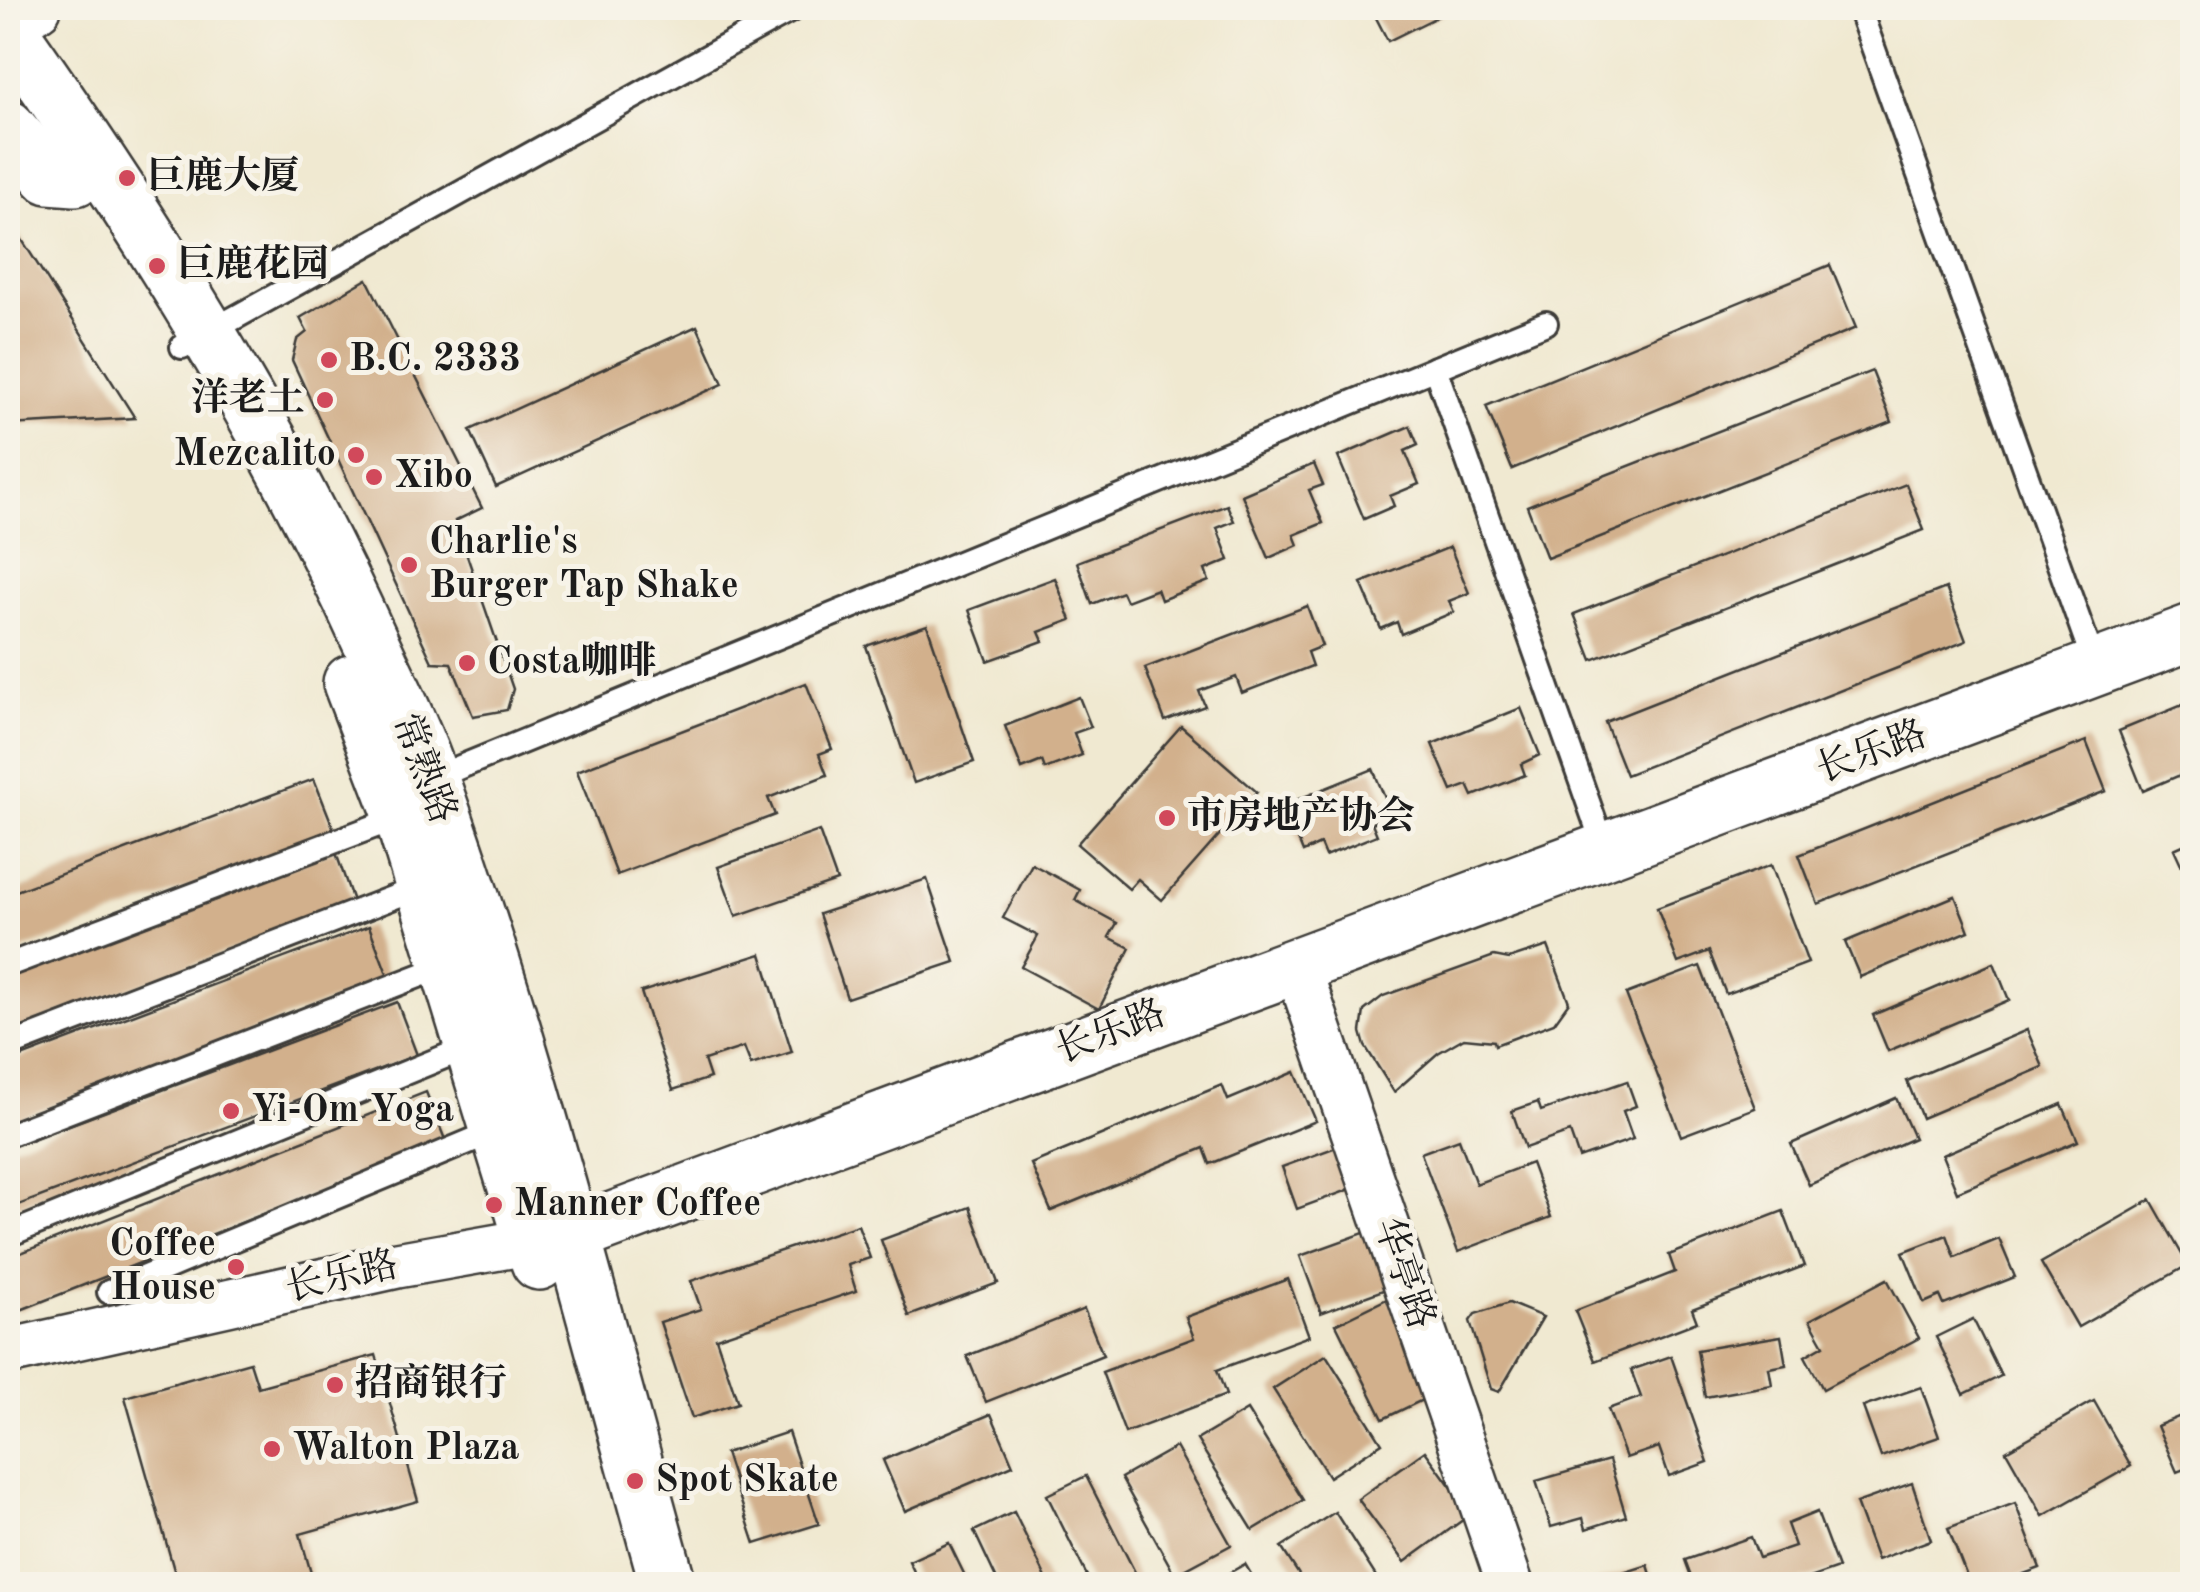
<svg xmlns="http://www.w3.org/2000/svg" width="2200" height="1592" viewBox="0 0 2200 1592" font-family="'Old Standard TT','Noto Serif SC',serif">
<style>
.building{fill:#d2b08c}
.lines{fill:none;stroke-linecap:round;stroke-linejoin:round}
.lane-casing{stroke:#3c3b37;stroke-width:28}
.street-casing{stroke:#3c3b37;stroke-width:50}
.secondary-casing{stroke:#3c3b37;stroke-width:60}
.lane{stroke:#fff;stroke-width:22}
.street{stroke:#fff;stroke-width:45}
.secondary{stroke:#fff;stroke-width:55}
.poi-dot{fill:#d1495b;stroke:#f7f3e8;stroke-width:4}
.labels{text-anchor:middle;dominant-baseline:central;stroke-width:10;stroke-linejoin:round;paint-order:stroke}
.poi-label{font-size:38px;font-weight:bold;fill:#1c1c1c;stroke:#f7f3e8;text-anchor:start}
.street-label{font-size:38px;fill:#1c1c1c;stroke:#f7f3e8}
</style>
<rect width="100%" height="100%" fill="#f7f3e8"/>
<filter id="ink" filterUnits="userSpaceOnUse"><feTurbulence type="fractalNoise" baseFrequency=".01" numOctaves="2"/><feDisplacementMap in="SourceGraphic" scale="20" xChannelSelector="R" yChannelSelector="G"/><feConvolveMatrix kernelMatrix="1 2 1 2 8 2 1 2 1" color-interpolation-filters="sRGB"/></filter>
<filter id="wash" filterUnits="userSpaceOnUse"><feTurbulence type="fractalNoise" baseFrequency=".0048" numOctaves="4" result="noise"/><feDisplacementMap in="SourceGraphic" scale="40" xChannelSelector="R" yChannelSelector="G"/><feGaussianBlur stdDeviation="2.25" result="paint"/><feColorMatrix in="noise" values="0 0 0 0 0 0 0 0 0 0 0 0 0 0 0 0 0 1.4 0 .05"/><feComposite in="paint" operator="in"/></filter>
<g filter="url(#wash)">
<rect width="100%" height="100%" fill="#f0e9d1"/>
<g id="blocks">
<!-- building -->
<g class="building">
<path d="M1371,8H1455L1388,41Z"/>
<path d="M8,225L19,235L135,418L8,425Z"/>
<path d="M1830,265L1856,328L1512,469L1486,406Z"/>
<path d="M367,279L482,508L455,521L513,689L507,710L473,716L451,663L432,662L292,360L297,340L307,332L300,318Z"/>
<path d="M697,326L723,384L496,487L470,430Z"/>
<path d="M1872,371L1892,422L1547,558L1527,506Z"/>
<path d="M1410,426L1418,445L1405,451L1419,484L1390,496L1394,506L1364,519L1338,457Z"/>
<path d="M1314,464L1323,485L1309,490L1323,523L1294,535L1298,545L1269,558L1242,495Z"/>
<path d="M1906,484L1924,530L1592,660L1574,614Z"/>
<path d="M1227,505L1234,521L1217,528L1229,560L1205,570L1209,581L1161,600L1157,589L1126,601L1122,592L1092,604L1077,562Z"/>
<path d="M1450,547L1469,593L1449,601L1454,612L1401,634L1397,622L1381,629L1361,583Z"/>
<path d="M1055,578L1071,620L1039,632L1043,641L988,661L969,610Z"/>
<path d="M1946,588L1966,641L1626,775L1605,722Z"/>
<path d="M1307,606L1322,646L1307,652L1312,666L1242,693L1236,677L1199,691L1205,706L1165,721L1145,668Z"/>
<path d="M927,625L974,762L914,783L866,646Z"/>
<path d="M806,683L832,749L819,754L827,775L768,798L775,815L617,875L577,771Z"/>
<path d="M1079,697L1091,727L1074,733L1082,755L1045,769L1042,761L1022,769L1005,726Z"/>
<path d="M2192,701V770L2143,791L2119,731Z"/>
<path d="M1521,708L1540,755L1521,764L1525,775L1473,796L1468,785L1452,791L1432,744Z"/>
<path d="M1181,726L1257,792L1162,900L1138,879L1129,889L1077,844Z"/>
<path d="M2086,741L2106,791L1818,904L1799,855Z"/>
<path d="M1373,769L1392,815L1372,823L1377,835L1325,856L1320,844L1303,852L1284,805Z"/>
<path d="M314,779L335,832L8,955V894Z"/>
<path d="M819,831L837,881L736,916L718,867Z"/>
<path d="M2192,841V888L2174,849Z"/>
<path d="M335,850L354,904L8,1034V974Z"/>
<path d="M1032,864L1080,890L1075,900L1117,923L1109,937L1130,948L1099,1009L1021,967L1038,936L1003,918Z"/>
<path d="M1771,865L1808,963L1726,994L1709,951L1678,963L1657,908Z"/>
<path d="M927,879L955,962L847,998L819,914Z"/>
<path d="M1955,896L1969,931L1860,977L1845,942Z"/>
<path d="M369,926L389,979L8,1122V1062Z"/>
<path d="M1548,946L1569,1002L1554,1023L1495,1045L1494,1041L1464,1038L1438,1053L1394,1092L1365,1046L1361,1032L1364,1011L1383,996L1494,956L1509,959Z"/>
<path d="M761,954L792,1052L751,1065L744,1047L704,1060L710,1078L673,1090L641,992Z"/>
<path d="M1994,963L2009,1000L1888,1051L1873,1015Z"/>
<path d="M1700,966L1755,1108L1681,1136L1626,994Z"/>
<path d="M397,1002L417,1055L8,1209V1148Z"/>
<path d="M2027,1030L2043,1067L1922,1118L1907,1081Z"/>
<path d="M1295,1072L1316,1121L1210,1164L1204,1148L1051,1211L1031,1164L1222,1085L1228,1100Z"/>
<path d="M1627,1081L1636,1106L1623,1111L1633,1139L1579,1158L1570,1132L1525,1148L1512,1111L1538,1102L1541,1111Z"/>
<path d="M426,1092L446,1142L18,1311L8,1284V1258Z"/>
<path d="M1896,1098L1914,1138L1809,1185L1791,1144Z"/>
<path d="M2062,1104L2078,1141L1957,1192L1942,1155Z"/>
<path d="M1459,1139L1476,1184L1531,1163L1551,1217L1458,1252L1421,1153Z"/>
<path d="M1347,1143L1362,1185L1297,1209L1282,1167Z"/>
<path d="M2151,1200L2188,1265L2078,1327L2041,1263Z"/>
<path d="M970,1207L998,1283L909,1316L881,1240Z"/>
<path d="M1783,1211L1804,1266L1692,1309L1697,1322L1595,1361L1575,1311L1675,1272L1669,1255Z"/>
<path d="M858,1225L870,1258L848,1265L856,1291L716,1338L738,1403L692,1418L660,1322L701,1309L691,1281Z"/>
<path d="M1372,1230L1394,1286L1321,1313L1300,1256Z"/>
<path d="M1947,1235L1955,1257L1999,1239L2015,1277L1944,1305L1940,1296L1924,1303L1903,1252Z"/>
<path d="M1288,1279L1309,1336L1217,1370L1226,1395L1125,1433L1102,1372L1194,1338L1186,1317Z"/>
<path d="M1887,1279L1919,1338L1823,1389L1805,1356L1824,1345L1810,1320Z"/>
<path d="M1389,1298L1435,1394L1383,1419L1336,1324Z"/>
<path d="M1509,1303L1543,1317L1499,1392L1491,1389L1470,1321L1475,1314Z"/>
<path d="M1084,1309L1103,1355L986,1402L967,1356Z"/>
<path d="M1973,1319L2001,1376L1964,1394L1936,1337Z"/>
<path d="M1781,1336L1786,1365L1769,1368L1772,1385L1705,1397L1697,1350Z"/>
<path d="M376,1355L418,1501L300,1534L314,1584H178L125,1397L250,1362L258,1387Z"/>
<path d="M1326,1355L1382,1443L1329,1477L1273,1389Z"/>
<path d="M1671,1356L1708,1462L1669,1476L1659,1447L1626,1458L1608,1409L1641,1397L1631,1370Z"/>
<path d="M1921,1387L1939,1437L1881,1457L1863,1407Z"/>
<path d="M2094,1401L2131,1466L2043,1516L2006,1451Z"/>
<path d="M1247,1410L1303,1500L1253,1530L1197,1440Z"/>
<path d="M2190,1412L2192,1466L2177,1472L2157,1426Z"/>
<path d="M991,1414L1013,1465L905,1511L883,1460Z"/>
<path d="M788,1432L819,1524L755,1544L725,1453Z"/>
<path d="M1176,1447L1231,1545L1175,1575L1121,1478Z"/>
<path d="M1425,1451L1471,1514L1405,1562L1358,1499Z"/>
<path d="M1609,1460L1626,1516L1586,1529L1583,1518L1551,1527L1536,1481Z"/>
<path d="M1086,1476L1141,1584H1091L1047,1495Z"/>
<path d="M1912,1483L1931,1540L1877,1560L1856,1503Z"/>
<path d="M2015,1503L2040,1568L1997,1584H1970L1948,1528Z"/>
<path d="M1014,1512L1049,1584H999L974,1531Z"/>
<path d="M1335,1512L1377,1578L1367,1584H1305L1281,1547Z"/>
<path d="M1817,1512L1838,1568L1792,1584H1694L1685,1560L1751,1537L1759,1558L1795,1546L1787,1524Z"/>
<path d="M949,1543L969,1584H920L909,1561Z"/>
<path d="M1245,1564L1257,1584H1210Z"/>
<path d="M1648,1565L1654,1584H1588Z"/>
</g>
</g>
</g>
<g filter="url(#ink)">
<use href="#blocks" fill-opacity="0" stroke="#3c3b37" stroke-width="2.5"/>
<g class="lines">
<defs>
<g id="lane">
<path d="M1859,8L2096,668"/>
<path d="M182,347L795,8"/>
<path d="M1435,368L1605,850"/>
<path d="M431,779L1546,323"/>
<path d="M8,965L402,816"/>
<path d="M8,1046L423,886"/>
<path d="M8,1135L447,965"/>
<path d="M8,1235L471,1046"/>
<path d="M109,1292L497,1130"/>
</g>
<g id="street">
<path d="M8,27L38,8"/>
<path d="M1296,963L1510,1584"/>
<path d="M8,1352L397,1265L533,1241"/>
</g>
<g id="secondary">
<path d="M8,29C146,225 269,420 369,639C389,683 412,726 428,772C524,1037 592,1313 668,1584"/>
<path d="M8,128L49,176L75,178"/>
<path d="M351,683L402,816L539,1262"/>
<path d="M533,1241L570,1236L2192,632"/>
</g>
</defs>
<!-- lane casing -->
<use href="#lane" class="lane-casing"/>
<!-- street casing -->
<use href="#street" class="street-casing"/>
<!-- secondary casing -->
<use href="#secondary" class="secondary-casing"/>
<!-- lane -->
<use href="#lane" class="lane"/>
<!-- street -->
<use href="#street" class="street"/>
<!-- secondary -->
<use href="#secondary" class="secondary"/>
</g>
</g>
<!-- markers -->
<g class="poi-dot">
<circle cx="127" cy="178" r="10"/>
<circle cx="157" cy="266" r="10"/>
<circle cx="329" cy="360" r="10"/>
<circle cx="325" cy="400" r="10"/>
<circle cx="356" cy="455" r="10"/>
<circle cx="374" cy="477" r="10"/>
<circle cx="409" cy="565" r="10"/>
<circle cx="467" cy="663" r="10"/>
<circle cx="1167" cy="818" r="10"/>
<circle cx="231" cy="1111" r="10"/>
<circle cx="494" cy="1205" r="10"/>
<circle cx="236" cy="1267" r="10"/>
<circle cx="335" cy="1385" r="10"/>
<circle cx="272" cy="1449" r="10"/>
<circle cx="635" cy="1481" r="10"/>
</g>
<g class="labels">
<!-- poi labels -->
<g class="poi-label">
<text x="147" y="178">巨鹿大厦</text>
<text x="177" y="266">巨鹿花园</text>
<text x="349" y="360">B.C. 2333</text>
<text x="305" y="400" text-anchor="end">洋老土</text>
<text x="336" y="455" text-anchor="end">Mezcalito</text>
<text x="394" y="477">Xibo</text>
<text x="429" y="543">Charlie's<tspan x="429" dy="44">Burger Tap Shake</tspan></text>
<text x="487" y="663">Costa咖啡</text>
<text x="1187" y="818">市房地产协会</text>
<text x="251" y="1111">Yi-Om Yoga</text>
<text x="514" y="1205">Manner Coffee</text>
<text x="216" y="1245" text-anchor="end">Coffee<tspan x="216" dy="44">House</tspan></text>
<text x="355" y="1385">招商银行</text>
<text x="292" y="1449">Walton Plaza</text>
<text x="655" y="1481">Spot Skate</text>
</g>
<!-- street labels -->
<g class="street-label">
<text transform="translate(1872 753) rotate(-20)">长乐路</text>
<text transform="translate(423 769) rotate(69)">常熟路</text>
<text transform="translate(1111 1033) rotate(-21)">长乐路</text>
<text transform="translate(1403 1274) rotate(71)">华亭路</text>
<text transform="translate(342 1278) rotate(-13)">长乐路</text>
</g>
</g>
<!-- margin -->
<rect width="2200" height="1592" fill="none" stroke="#f7f3e8" stroke-width="40"/>
</svg>
